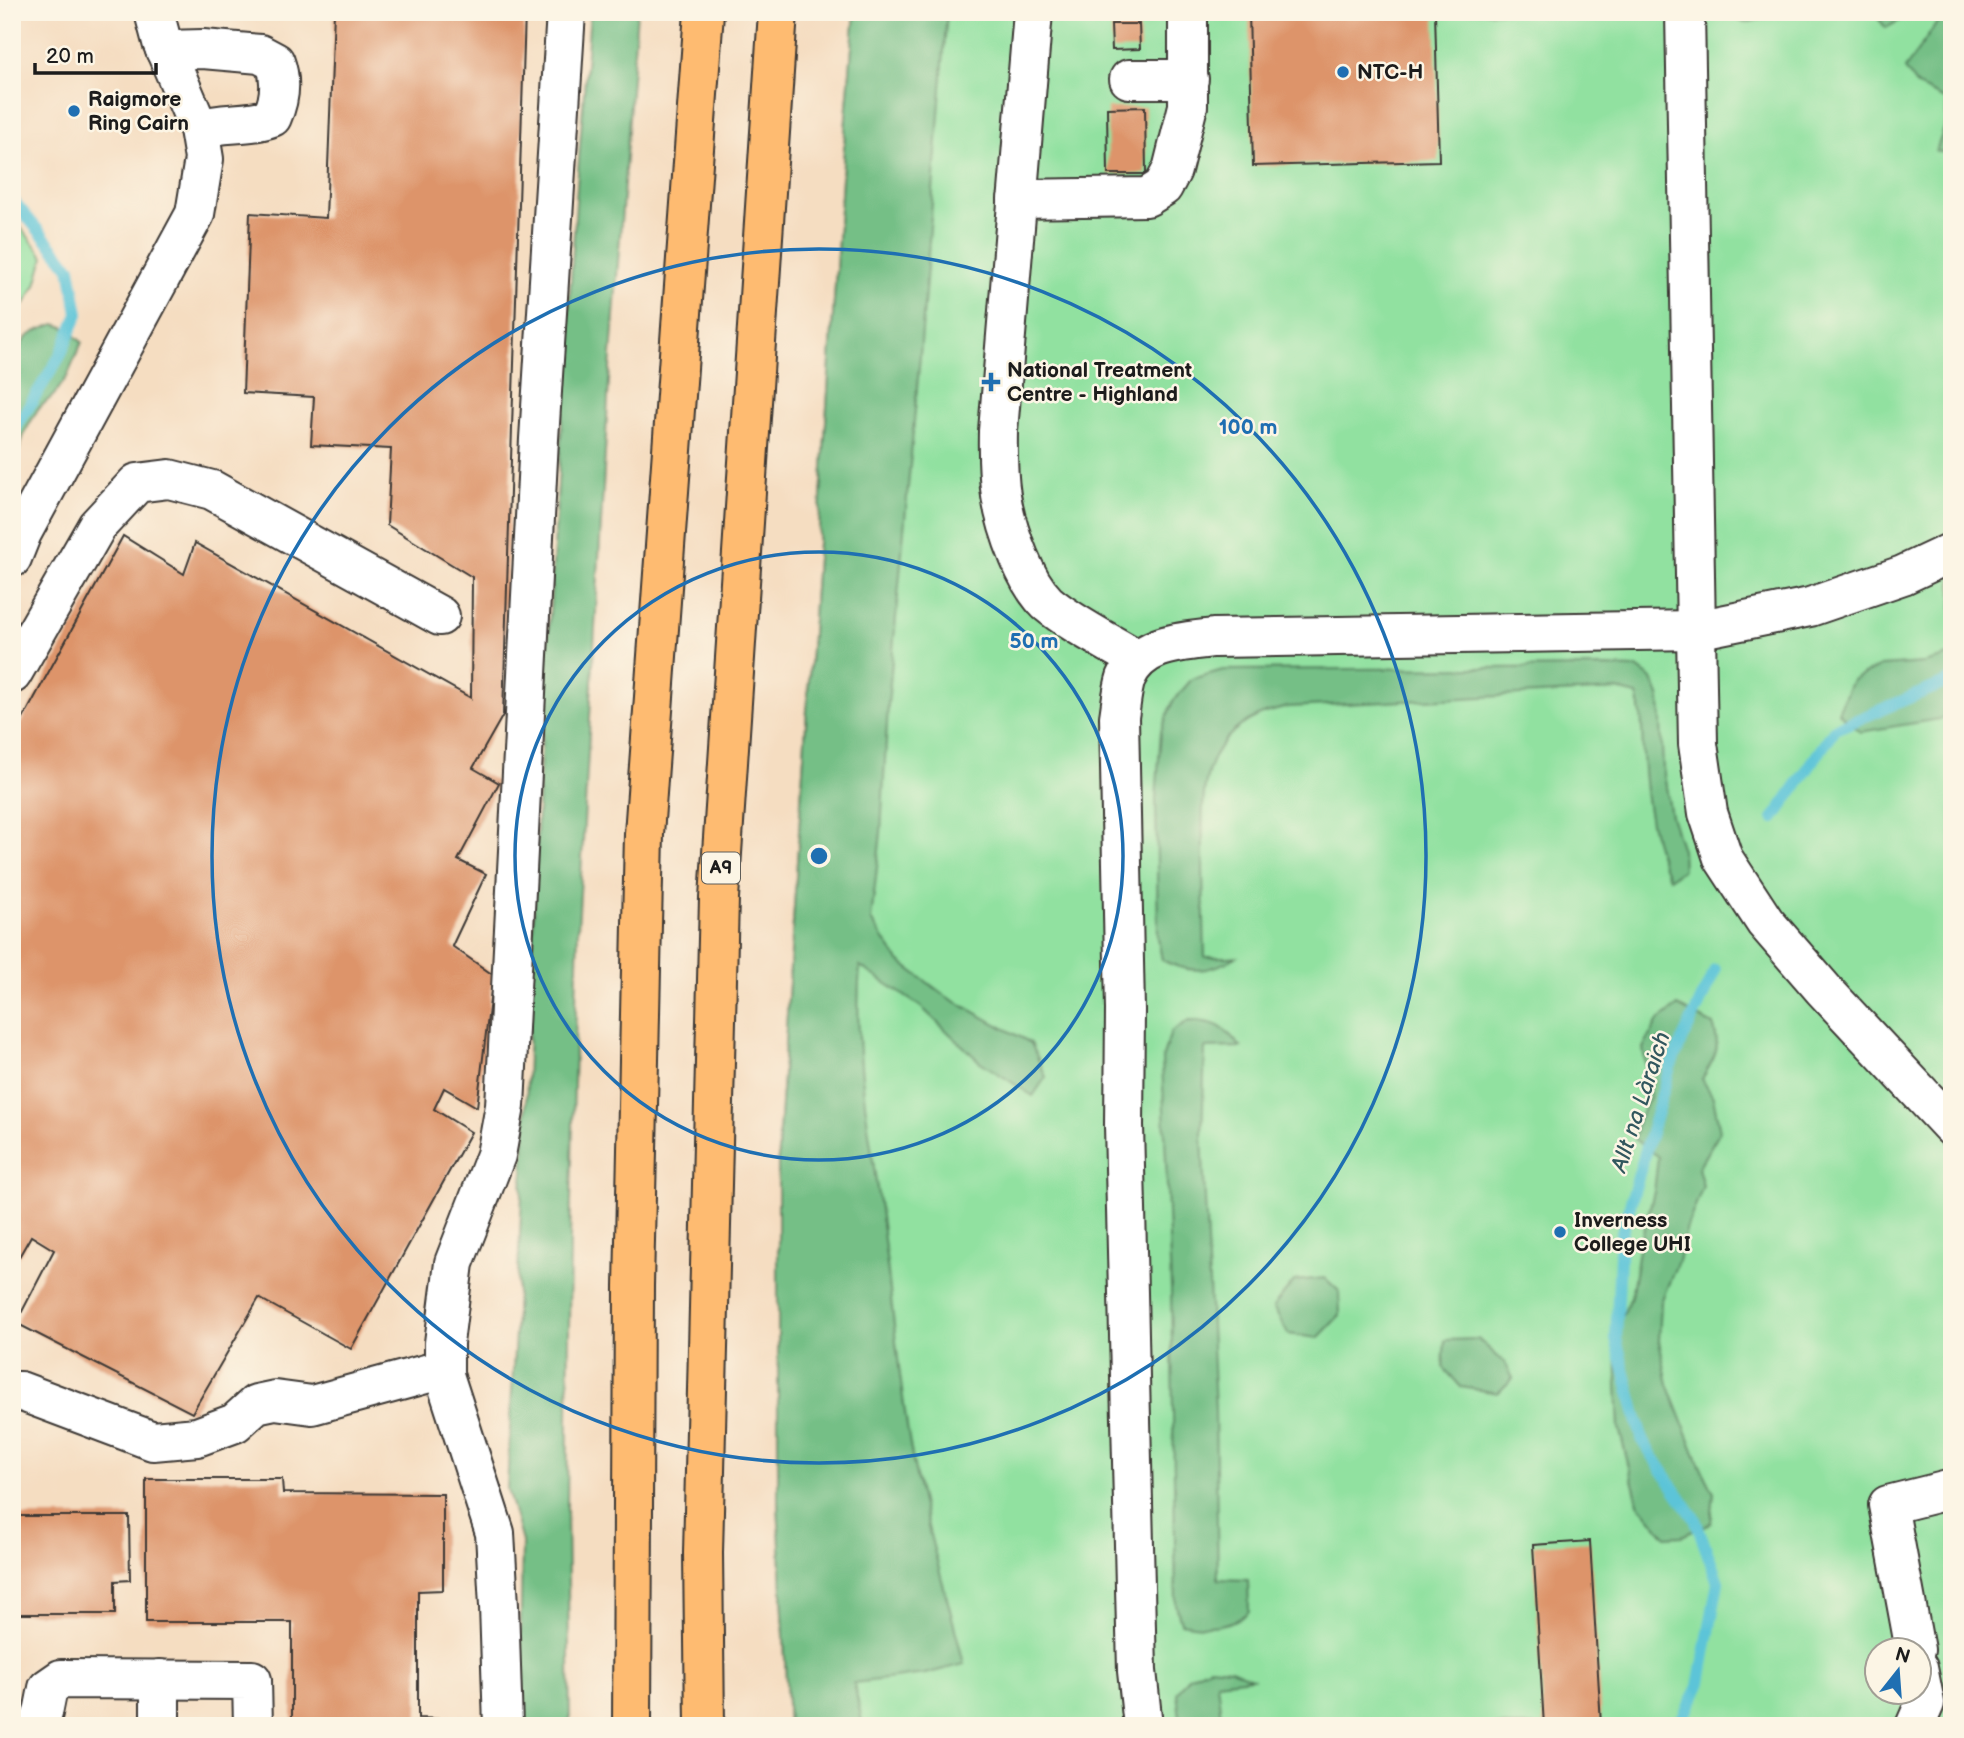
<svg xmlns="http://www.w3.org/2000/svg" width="1964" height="1738" viewBox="0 0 1964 1738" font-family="'Balsamiq Sans',sans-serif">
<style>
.green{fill:#91e1a0;stroke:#567e5e;stroke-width:2;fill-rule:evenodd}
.forest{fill:#74bf86;stroke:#486e51;stroke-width:2}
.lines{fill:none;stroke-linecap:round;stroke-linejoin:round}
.stream{stroke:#5bc4d8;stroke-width:12}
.building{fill:#dd946b}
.minor-casing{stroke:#3d3935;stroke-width:42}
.highway-casing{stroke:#3d3935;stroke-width:42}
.minor{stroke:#fff;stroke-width:38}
.highway{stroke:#febb71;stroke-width:38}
.ring{fill:none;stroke:#1f6fb2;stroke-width:3.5}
.poi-dot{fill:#1f6fb2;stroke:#fcf5e5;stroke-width:2.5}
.labels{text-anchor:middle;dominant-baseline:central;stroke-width:5;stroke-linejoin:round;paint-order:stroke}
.shield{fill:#fcf5e5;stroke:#5f5d58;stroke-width:2}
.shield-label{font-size:19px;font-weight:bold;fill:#1c1c1c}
.poi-label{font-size:21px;font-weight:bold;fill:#1c1c1c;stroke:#fcf5e5;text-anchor:start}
.water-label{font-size:23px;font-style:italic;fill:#32575e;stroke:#fcf5e5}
.centre{fill:#1f6fb2;stroke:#fcf5e5;stroke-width:3.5}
.ring-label{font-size:21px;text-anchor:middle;font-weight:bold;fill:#1f6fb2;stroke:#fcf5e5;stroke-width:5;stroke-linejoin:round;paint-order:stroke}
</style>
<rect width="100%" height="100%" fill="#fcf5e5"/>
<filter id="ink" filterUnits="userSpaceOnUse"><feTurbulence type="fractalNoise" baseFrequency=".0143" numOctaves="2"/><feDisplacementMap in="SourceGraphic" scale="14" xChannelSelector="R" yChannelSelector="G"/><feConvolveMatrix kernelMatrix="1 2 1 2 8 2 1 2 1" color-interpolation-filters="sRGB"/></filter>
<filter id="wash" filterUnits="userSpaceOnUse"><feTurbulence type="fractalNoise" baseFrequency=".00686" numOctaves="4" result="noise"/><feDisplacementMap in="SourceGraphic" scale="28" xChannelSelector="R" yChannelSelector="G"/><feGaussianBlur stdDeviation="1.57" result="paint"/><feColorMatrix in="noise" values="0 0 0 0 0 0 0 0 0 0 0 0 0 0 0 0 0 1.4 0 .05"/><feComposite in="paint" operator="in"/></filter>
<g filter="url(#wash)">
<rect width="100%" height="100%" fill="#f5ddc1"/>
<!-- green -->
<g class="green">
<path d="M855,12H1952V1726H788L778,1501V1150L846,118ZM1876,1650H1918V1692H1876Z"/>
<path d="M12,216L44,257L36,285L24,305L12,296Z"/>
</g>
<!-- forest -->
<g class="forest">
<path d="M590,12H637L609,382L578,929L570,1239L567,1510L570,1726H519L522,1542L507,1489L524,1154L539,783L577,185Z"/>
<path d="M855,12H947L920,356L888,705L881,833L871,920L899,961L947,997L1031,1043L1046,1077L1033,1096L979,1061L921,1007L860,966C853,1048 869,1129 880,1209C890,1281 896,1354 907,1426C919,1507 945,1585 964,1664L925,1674L854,1683L863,1726H788L778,1501V1150L846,118Z"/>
<path d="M1738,12H1790L1745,23L1734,18Z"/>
<path d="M1882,12H1915L1886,28L1876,16Z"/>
<path d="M1934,12H1952V154L1936,151L1946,123L1947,100L1917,86L1905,69L1939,20Z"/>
<path d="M55,324L64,327L82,342L67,377L54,395L38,409L25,432L12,470C12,439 6,363 25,339C32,331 46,327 55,324Z"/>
<path d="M1952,655V717L1860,732L1838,712L1852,680L1880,666L1924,663Z"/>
<path d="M1604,667L1637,668L1652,679L1660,698L1663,768L1671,816L1682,850L1683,870L1669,878C1651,842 1645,795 1643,755C1642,734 1643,715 1637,695L1617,690L1288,707C1278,710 1267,712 1258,716C1199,743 1202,796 1203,850C1203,886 1204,921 1205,957H1236C1210,973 1189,974 1162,960L1158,939L1156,799L1161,731L1173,701L1192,679L1223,670Z"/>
<path d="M1678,1006L1713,1025C1722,1050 1714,1058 1702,1079L1713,1097L1720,1131L1698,1168L1703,1186L1687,1227L1678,1261L1661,1302L1659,1341L1668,1384L1699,1463L1714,1493L1711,1523L1682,1536L1666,1537L1638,1503L1619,1428L1617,1386L1616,1330L1631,1297L1640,1244L1654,1192L1658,1157L1634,1139L1638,1119L1650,1097L1643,1048L1658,1021Z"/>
<path d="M1188,1021C1217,1021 1223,1026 1241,1047L1205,1048L1202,1135L1215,1409L1218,1579L1248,1580L1249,1611C1231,1629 1205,1628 1181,1623L1176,1605L1171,1289L1162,1059L1171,1032Z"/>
<path d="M1325,1278L1339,1291L1340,1315L1318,1338L1288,1334L1273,1307L1294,1281Z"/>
<path d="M1478,1339L1505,1363L1513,1378L1498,1393L1461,1387L1443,1367L1445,1340Z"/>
<path d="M1209,1667L1231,1669L1252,1678L1217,1682L1222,1726H1181L1177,1693L1188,1677Z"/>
</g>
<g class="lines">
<!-- stream -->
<g class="stream">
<path d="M12,199L70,268L78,314L60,356L12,434"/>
<path d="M1774,818L1835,729L1952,680"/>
<path d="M1678,1726L1699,1687L1718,1582L1695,1519L1643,1442L1616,1339L1621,1236L1670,1067L1715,970"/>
</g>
</g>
<g id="blocks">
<!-- building -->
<g class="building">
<path d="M334,12H525L503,715L473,768L499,783L458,860L486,874L452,946L493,975L477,1107L444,1088L434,1109L471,1132L351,1349L259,1298L192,1413L16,1323L54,1250L31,1236L12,1269V739L123,536L184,574L195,543L471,698L472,577L387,525L391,449L311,445L314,397L243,393L250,213L326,218Z"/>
<path d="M1249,12H1435L1439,161L1253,166Z"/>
<path d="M1111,24H1139L1140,49L1112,50Z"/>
<path d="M1145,107L1146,174H1108L1107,108Z"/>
<path d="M146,1479H282L283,1493L443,1494V1590L418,1591V1718L441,1719V1726H292V1622H146Z"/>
<path d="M12,1516H129L130,1580L115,1581V1614H12Z"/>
<path d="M1590,1541L1601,1724L1544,1726L1533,1545Z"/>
</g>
</g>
</g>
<g filter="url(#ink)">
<use href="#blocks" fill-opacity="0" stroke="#3d3935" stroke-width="2"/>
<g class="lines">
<defs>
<g id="minor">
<path d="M1033,12L998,431C997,481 1000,511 1019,557C1026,574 1034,590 1047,603C1073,625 1109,642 1138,660"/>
<path d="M1685,12L1698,744L1708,813L1723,858L1765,922L1824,990L1952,1127"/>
<path d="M165,50L203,49L260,54L275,62C282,81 280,99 272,117C250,126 224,121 199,129"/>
<path d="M1129,79H1189"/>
<path d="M1017,199L1147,197L1163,187L1172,170L1188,106V12"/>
<path d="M12,558L22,533L195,214L204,159L199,129L162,42L154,12"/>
<path d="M12,674L97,526L137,483L169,479L212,490L440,616"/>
<path d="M12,1391H20L153,1441L197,1437L235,1423L256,1404L275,1400L312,1405L444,1369"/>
<path d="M1915,1650L1888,1505L1952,1489"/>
<path d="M160,1679V1726"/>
<path d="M38,1726L43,1713L48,1688L61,1679L252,1680L253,1726"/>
<path d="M503,1726L499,1606L495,1533L444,1375V1343L454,1263L496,1155L505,1106L539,439L566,12"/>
<path d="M1143,1726L1137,1671L1124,1125L1125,1010L1119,717C1121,705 1122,690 1126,678C1141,643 1180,642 1213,638L1696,630L1810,607L1903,575L1952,552"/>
<path d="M1915,1726L1925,1703L1918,1668"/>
</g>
<g id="highway">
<path d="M632,1726L634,1286L644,834L704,12"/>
<path d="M705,1726L703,1553L719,898L778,12"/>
</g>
</defs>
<!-- minor casing -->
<use href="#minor" class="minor-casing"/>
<!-- highway casing -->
<use href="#highway" class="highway-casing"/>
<!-- minor -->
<use href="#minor" class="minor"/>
<!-- highway -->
<use href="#highway" class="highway"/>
</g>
</g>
<!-- distance rings -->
<g class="ring">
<circle cx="819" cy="856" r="304"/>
<circle cx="819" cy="856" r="607"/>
</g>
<!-- markers -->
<g class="poi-dot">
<circle cx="1343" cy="72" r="7"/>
<circle cx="74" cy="111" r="7"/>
<path d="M987.5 371.5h7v7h7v7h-7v7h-7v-7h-7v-7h7z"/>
<circle cx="1560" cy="1232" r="7"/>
</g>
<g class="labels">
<!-- shield labels -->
<rect class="shield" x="702" y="852.5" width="38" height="31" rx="5"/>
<g class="shield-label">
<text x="721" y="868">A9</text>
</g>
<!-- poi labels -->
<g class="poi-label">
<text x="1357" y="72">NTC-H</text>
<text x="88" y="99">Raigmore<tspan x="88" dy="24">Ring Cairn</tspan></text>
<text x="1007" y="370">National Treatment<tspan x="1007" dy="24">Centre - Highland</tspan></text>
<text x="1574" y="1220">Inverness<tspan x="1574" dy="24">College UHI</tspan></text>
</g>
<!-- water labels -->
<g class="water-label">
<text transform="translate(1641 1102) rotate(-72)">Allt na Làraich</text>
</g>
</g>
<circle cx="819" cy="856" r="10" class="centre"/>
<g class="ring-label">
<text x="1248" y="434">100 m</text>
<text x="1034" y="648">50 m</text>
</g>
<!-- margin -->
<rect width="1964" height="1738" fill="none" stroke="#fcf5e5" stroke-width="42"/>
<!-- north arrow -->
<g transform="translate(1898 1671) rotate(17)"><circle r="33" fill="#fcf5e5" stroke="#a29e95" stroke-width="2"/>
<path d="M0-5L12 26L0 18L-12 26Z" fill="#1f6fb2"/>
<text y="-10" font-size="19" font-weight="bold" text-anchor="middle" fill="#1c1c1c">N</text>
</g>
<!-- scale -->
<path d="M35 63v10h121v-10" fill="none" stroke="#1c1c1c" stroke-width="3.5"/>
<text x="46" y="63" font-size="21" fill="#1c1c1c" stroke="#fcf5e5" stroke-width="5" paint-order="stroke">20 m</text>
</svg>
